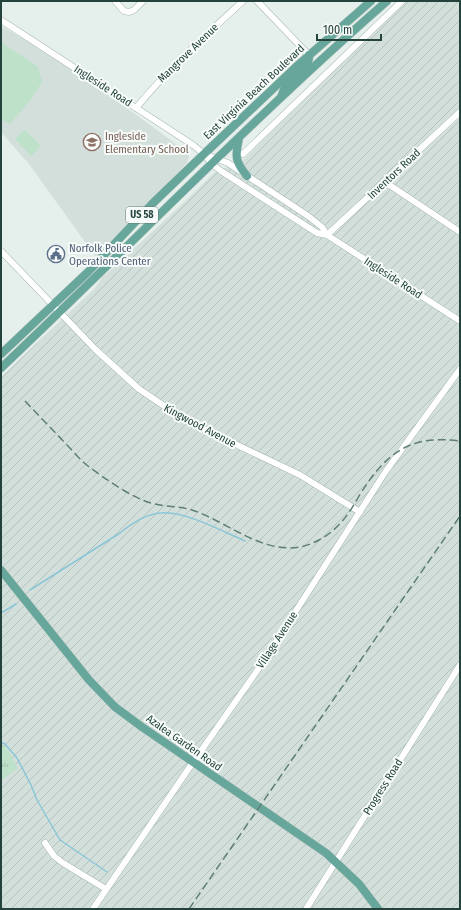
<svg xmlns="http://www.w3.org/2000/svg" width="461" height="910" viewBox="0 0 461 910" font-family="'Fira Sans Condensed',sans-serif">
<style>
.built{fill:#d3dfdb}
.industrial{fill:url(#industrial-furrows)}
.park{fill:url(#park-tufts)}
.pitch{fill:#bde1c9}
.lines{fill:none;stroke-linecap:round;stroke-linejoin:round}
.stream{stroke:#8bc6d7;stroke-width:1.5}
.minor-casing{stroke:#a7b8b3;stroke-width:7}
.major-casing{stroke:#c1cac8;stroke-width:9}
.minor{stroke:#fff;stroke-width:6}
.major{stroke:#67a79b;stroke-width:8}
.rail{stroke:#5e7e77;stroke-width:1.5;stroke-dasharray:8 4;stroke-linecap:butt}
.labels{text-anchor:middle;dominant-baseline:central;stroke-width:4;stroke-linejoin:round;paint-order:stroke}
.shield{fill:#f7fbf9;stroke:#637a75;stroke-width:1}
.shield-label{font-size:10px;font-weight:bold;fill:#23433c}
.street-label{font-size:11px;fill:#23433c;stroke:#f7fbf9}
.education-label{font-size:11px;fill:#785e54;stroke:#f7fbf9;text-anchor:start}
.service-label{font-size:11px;fill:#4e5e75;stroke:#f7fbf9;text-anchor:start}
</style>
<defs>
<pattern id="industrial-furrows" width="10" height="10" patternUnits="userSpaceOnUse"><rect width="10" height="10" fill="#d3dfdb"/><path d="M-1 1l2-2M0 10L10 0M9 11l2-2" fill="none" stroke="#b5c1bd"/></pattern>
<pattern id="park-tufts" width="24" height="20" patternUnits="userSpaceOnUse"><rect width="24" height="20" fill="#bde1c9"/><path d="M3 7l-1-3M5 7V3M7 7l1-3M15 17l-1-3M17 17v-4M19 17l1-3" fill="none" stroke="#a2c2ae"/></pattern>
</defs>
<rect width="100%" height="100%" fill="#e5efeb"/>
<!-- built -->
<path class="built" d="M1,26L58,58L187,152L189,156L187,163L96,257L29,164L1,132Z"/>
<!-- industrial -->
<path class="industrial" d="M407,1H460V909H1V781L17,768L6,747L1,744V377L94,289L102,278L177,209L215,172L243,160L332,72Z"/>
<!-- park -->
<path class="park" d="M1,744L6,747L18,768L1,781Z"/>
<!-- pitch -->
<g class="pitch">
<path d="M1,42L38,67L42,82L31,99L10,124L1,119Z"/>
<path d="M25,130L41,146L31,156L15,139Z"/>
</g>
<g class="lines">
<!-- stream -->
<g class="stream">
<path d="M30,590L120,533C132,523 146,514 161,513C183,510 224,532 245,541"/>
<path d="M1,613L16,604"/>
<path d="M1,742L5,744L17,758L31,785L37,800L60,840L107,872"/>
</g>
<defs>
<g id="minor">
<path d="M115,1L124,11L129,12L134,10L143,1"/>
<path d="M257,1L309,55"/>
<path d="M1,20L193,145L204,154L212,164L221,171L317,233L327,235L460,321"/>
<path d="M136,108C168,69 206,35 243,1"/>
<path d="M204,154L228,163L308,216L322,227L327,235"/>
<path d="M243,154L402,1"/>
<path d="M385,182L460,232"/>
<path d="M327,235L460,112"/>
<path d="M1,251L96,350L139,389L185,420L300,475L360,512"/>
<path d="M45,843L54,856L63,863L106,889"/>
<path d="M93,909L187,771L261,665L386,471L460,369"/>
<path d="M306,909L460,665"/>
</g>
<g id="major">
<path d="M281,97C283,93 284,88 286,85C293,74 310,70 309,55"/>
<path d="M239,138C235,156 235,162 247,176"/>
<path d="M1,354L88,272L153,203L204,154L297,66L371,1"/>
<path d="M1,368C130,246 253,118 387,1"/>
<path d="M1,570L89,680L115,707L142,727L326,853L359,884L378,909"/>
</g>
</defs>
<!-- minor casing -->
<use href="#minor" class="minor-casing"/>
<!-- major casing -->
<use href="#major" class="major-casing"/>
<!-- minor -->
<use href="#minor" class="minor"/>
<!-- major -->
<use href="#major" class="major"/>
<!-- rail -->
<g class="rail">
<path d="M25,401C39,416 53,430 67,445C74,452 80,460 88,466C104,478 132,498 151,503C164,507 179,506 192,510C234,524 273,565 319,540C338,530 349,514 359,496C385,454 409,434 460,441"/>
<path d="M189,909L460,516"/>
</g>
</g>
<!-- icons -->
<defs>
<symbol id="school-ring" viewBox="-11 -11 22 22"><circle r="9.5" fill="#f7fbf9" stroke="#8d6e63" stroke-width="1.5"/><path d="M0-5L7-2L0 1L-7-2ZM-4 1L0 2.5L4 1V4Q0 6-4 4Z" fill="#8d6e63"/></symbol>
<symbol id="civic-ring" viewBox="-11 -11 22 22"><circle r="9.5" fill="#f7fbf9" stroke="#5c6f8a" stroke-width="1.5"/><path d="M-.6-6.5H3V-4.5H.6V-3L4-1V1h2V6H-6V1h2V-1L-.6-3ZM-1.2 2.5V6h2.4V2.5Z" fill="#5c6f8a"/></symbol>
</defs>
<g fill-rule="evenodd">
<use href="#school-ring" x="82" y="132" width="20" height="20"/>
<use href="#civic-ring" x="46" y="244" width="20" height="20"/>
</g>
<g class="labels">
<!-- shield labels -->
<rect class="shield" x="126" y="207" width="32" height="16" rx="3"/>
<g class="shield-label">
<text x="142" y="215">US 58</text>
</g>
<!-- street labels -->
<g class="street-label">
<text transform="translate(188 53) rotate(-44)">Mangrove Avenue</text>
<text transform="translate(103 86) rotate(33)">Ingleside Road</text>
<text transform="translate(254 92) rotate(-43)">East Virginia Beach Boulevard</text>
<text transform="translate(394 174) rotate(-43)">Inventors Road</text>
<text transform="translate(393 278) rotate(33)">Ingleside Road</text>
<text transform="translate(200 426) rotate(28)">Kingwood Avenue</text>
<text transform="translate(277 640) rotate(-57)">Village Avenue</text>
<text transform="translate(184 743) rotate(35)">Azalea Garden Road</text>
<text transform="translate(383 787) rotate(-58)">Progress Road</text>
</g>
<!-- education labels -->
<g class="education-label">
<text x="105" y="136">Ingleside<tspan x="105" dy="13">Elementary School</tspan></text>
</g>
<!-- service labels -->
<g class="service-label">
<text x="69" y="248">Norfolk Police<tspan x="69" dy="13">Operations Center</tspan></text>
</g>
</g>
<!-- border -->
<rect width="461" height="910" fill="none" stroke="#23433c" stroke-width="4"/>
<!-- scale -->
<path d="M317 34v6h64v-6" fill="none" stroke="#23433c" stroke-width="2"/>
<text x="323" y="34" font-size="12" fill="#23433c" stroke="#f7fbf9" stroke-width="3" paint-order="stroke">100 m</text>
</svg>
